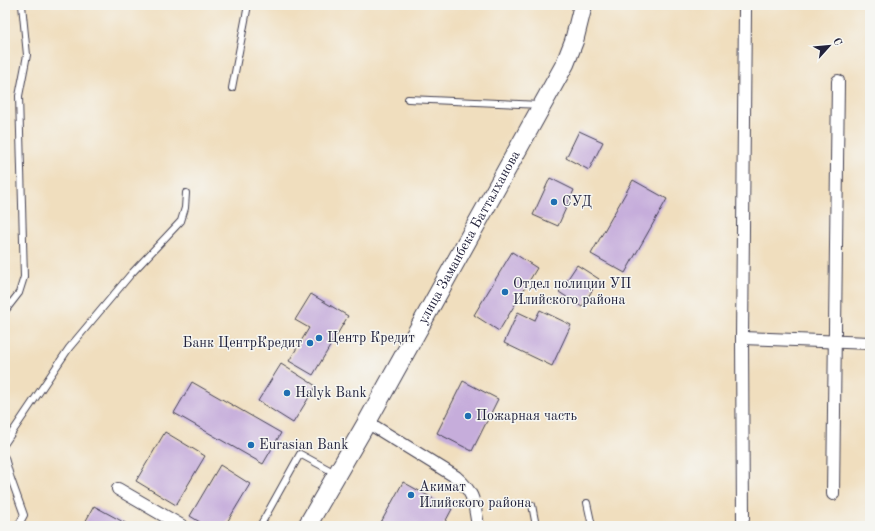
<svg xmlns="http://www.w3.org/2000/svg" width="875" height="531" viewBox="0 0 875 531" font-family="'Old Standard TT',serif">
<style>
.building{fill:#c6addb}
.lines{fill:none;stroke-linecap:round;stroke-linejoin:round}
.service-casing{stroke:#413e4f;stroke-width:8}
.minor-casing{stroke:#413e4f;stroke-width:14}
.secondary-casing{stroke:#413e4f;stroke-width:20}
.service{stroke:#fff;stroke-width:6}
.minor{stroke:#fff;stroke-width:12}
.secondary{stroke:#fff;stroke-width:18}
.poi-dot{fill:#1f6fb2;stroke:#f6f6f2;stroke-width:1.5}
.labels{text-anchor:middle;dominant-baseline:central;stroke-width:3;stroke-linejoin:round;paint-order:stroke}
.poi-label{font-size:14px;fill:#22223b;stroke:#f6f6f2;text-anchor:start}
.street-label{font-size:14px;fill:#22223b;stroke:#f6f6f2}
</style>
<rect width="100%" height="100%" fill="#f6f6f2"/>
<filter id="ink" filterUnits="userSpaceOnUse"><feTurbulence type="fractalNoise" baseFrequency=".025" numOctaves="2"/><feDisplacementMap in="SourceGraphic" scale="8" xChannelSelector="R" yChannelSelector="G"/><feConvolveMatrix kernelMatrix="1 2 1 2 8 2 1 2 1" color-interpolation-filters="sRGB"/></filter>
<filter id="wash" filterUnits="userSpaceOnUse"><feTurbulence type="fractalNoise" baseFrequency=".012" numOctaves="4" result="noise"/><feDisplacementMap in="SourceGraphic" scale="16" xChannelSelector="R" yChannelSelector="G"/><feGaussianBlur stdDeviation="0.9" result="paint"/><feColorMatrix in="noise" values="0 0 0 0 0 0 0 0 0 0 0 0 0 0 0 0 0 1.4 0 .05"/><feComposite in="paint" operator="in"/></filter>
<g filter="url(#wash)">
<rect width="100%" height="100%" fill="#f0debe"/>
<g id="blocks">
<!-- building -->
<g class="building">
<path d="M579,131L603,142L589,170L566,158Z"/>
<path d="M550,178L574,190L558,226L533,215Z"/>
<path d="M633,180L667,199L625,273L591,254Z"/>
<path d="M512,252L537,268L499,331L474,315Z"/>
<path d="M577,265L599,279L582,307L559,292Z"/>
<path d="M311,294L348,316L313,375L289,361L309,328L295,320Z"/>
<path d="M540,310L571,325L552,366L504,343L518,312L535,320Z"/>
<path d="M281,364L316,386L293,423L258,401Z"/>
<path d="M463,381L498,399L472,451L437,433Z"/>
<path d="M192,382L281,433L263,464L174,413Z"/>
<path d="M165,432L205,456L176,505L136,481Z"/>
<path d="M220,465L250,484L226,524L230,526H202L203,524L190,516Z"/>
<path d="M403,482L452,509L443,526H379Z"/>
<path d="M94,506L127,524L126,526H83Z"/>
</g>
</g>
</g>
<g filter="url(#ink)">
<use href="#blocks" fill-opacity="0" stroke="#413e4f" stroke-width="1"/>
<g class="lines">
<defs>
<g id="service">
<path d="M232,88L248,5"/>
<path d="M408,99L540,105"/>
<path d="M5,311L19,293L24,277L19,96L27,55L22,5"/>
<path d="M5,443L69,348L131,274L181,221L185,208L186,193"/>
<path d="M5,458L10,476L24,515L18,526"/>
<path d="M587,503L592,526"/>
<path d="M532,505L536,526"/>
<path d="M260,526L300,454L335,473"/>
</g>
<g id="minor">
<path d="M742,338L870,343"/>
<path d="M367,422L456,477C475,493 474,503 478,526"/>
<path d="M118,489L182,526"/>
<path d="M833,494L838,81"/>
<path d="M743,519L742,338L745,10"/>
</g>
<g id="secondary">
<path id="s1" d="M307,526L367,422L565,64L574,41L583,5"/>
</g>
</defs>
<!-- service casing -->
<use href="#service" class="service-casing"/>
<!-- minor casing -->
<use href="#minor" class="minor-casing"/>
<!-- secondary casing -->
<use href="#secondary" class="secondary-casing"/>
<!-- service -->
<use href="#service" class="service"/>
<!-- minor -->
<use href="#minor" class="minor"/>
<!-- secondary -->
<use href="#secondary" class="secondary"/>
</g>
</g>
<!-- markers -->
<g class="poi-dot">
<circle cx="554" cy="202" r="4"/>
<circle cx="505" cy="292" r="4"/>
<circle cx="319" cy="338" r="4"/>
<circle cx="310" cy="343" r="4"/>
<circle cx="287" cy="393" r="4"/>
<circle cx="468" cy="416" r="4"/>
<circle cx="251" cy="445" r="4"/>
<circle cx="411" cy="495" r="4"/>
</g>
<g class="labels">
<!-- poi labels -->
<g class="poi-label">
<text x="562" y="202">СУД</text>
<text x="513" y="284">Отдел полиции УП<tspan x="513" dy="16">Илийского района</tspan></text>
<text x="327" y="338">Центр Кредит</text>
<text x="302" y="343" text-anchor="end">Банк ЦентрКредит</text>
<text x="295" y="393">Halyk Bank</text>
<text x="476" y="416">Пожарная часть</text>
<text x="259" y="445">Eurasian Bank</text>
<text x="419" y="487">Акимат<tspan x="419" dy="16">Илийского района</tspan></text>
</g>
<!-- street labels -->
<g class="street-label">
<text stroke="none"><textPath href="#s1" startOffset="331">улица Заманбека Батталханова</textPath></text>
</g>
</g>
<!-- margin -->
<rect width="875" height="531" fill="none" stroke="#f6f6f2" stroke-width="20"/>
<!-- north arrow -->
<g transform="translate(829 46) rotate(63)" stroke="#f6f6f2" stroke-width="3" paint-order="stroke">
<path d="M0-3L7 15L0 10L-7 15Z" fill="#22223b"/>
<text y="-6" font-size="11" font-weight="bold" text-anchor="middle" fill="#22223b">С</text>
</g>
</svg>
